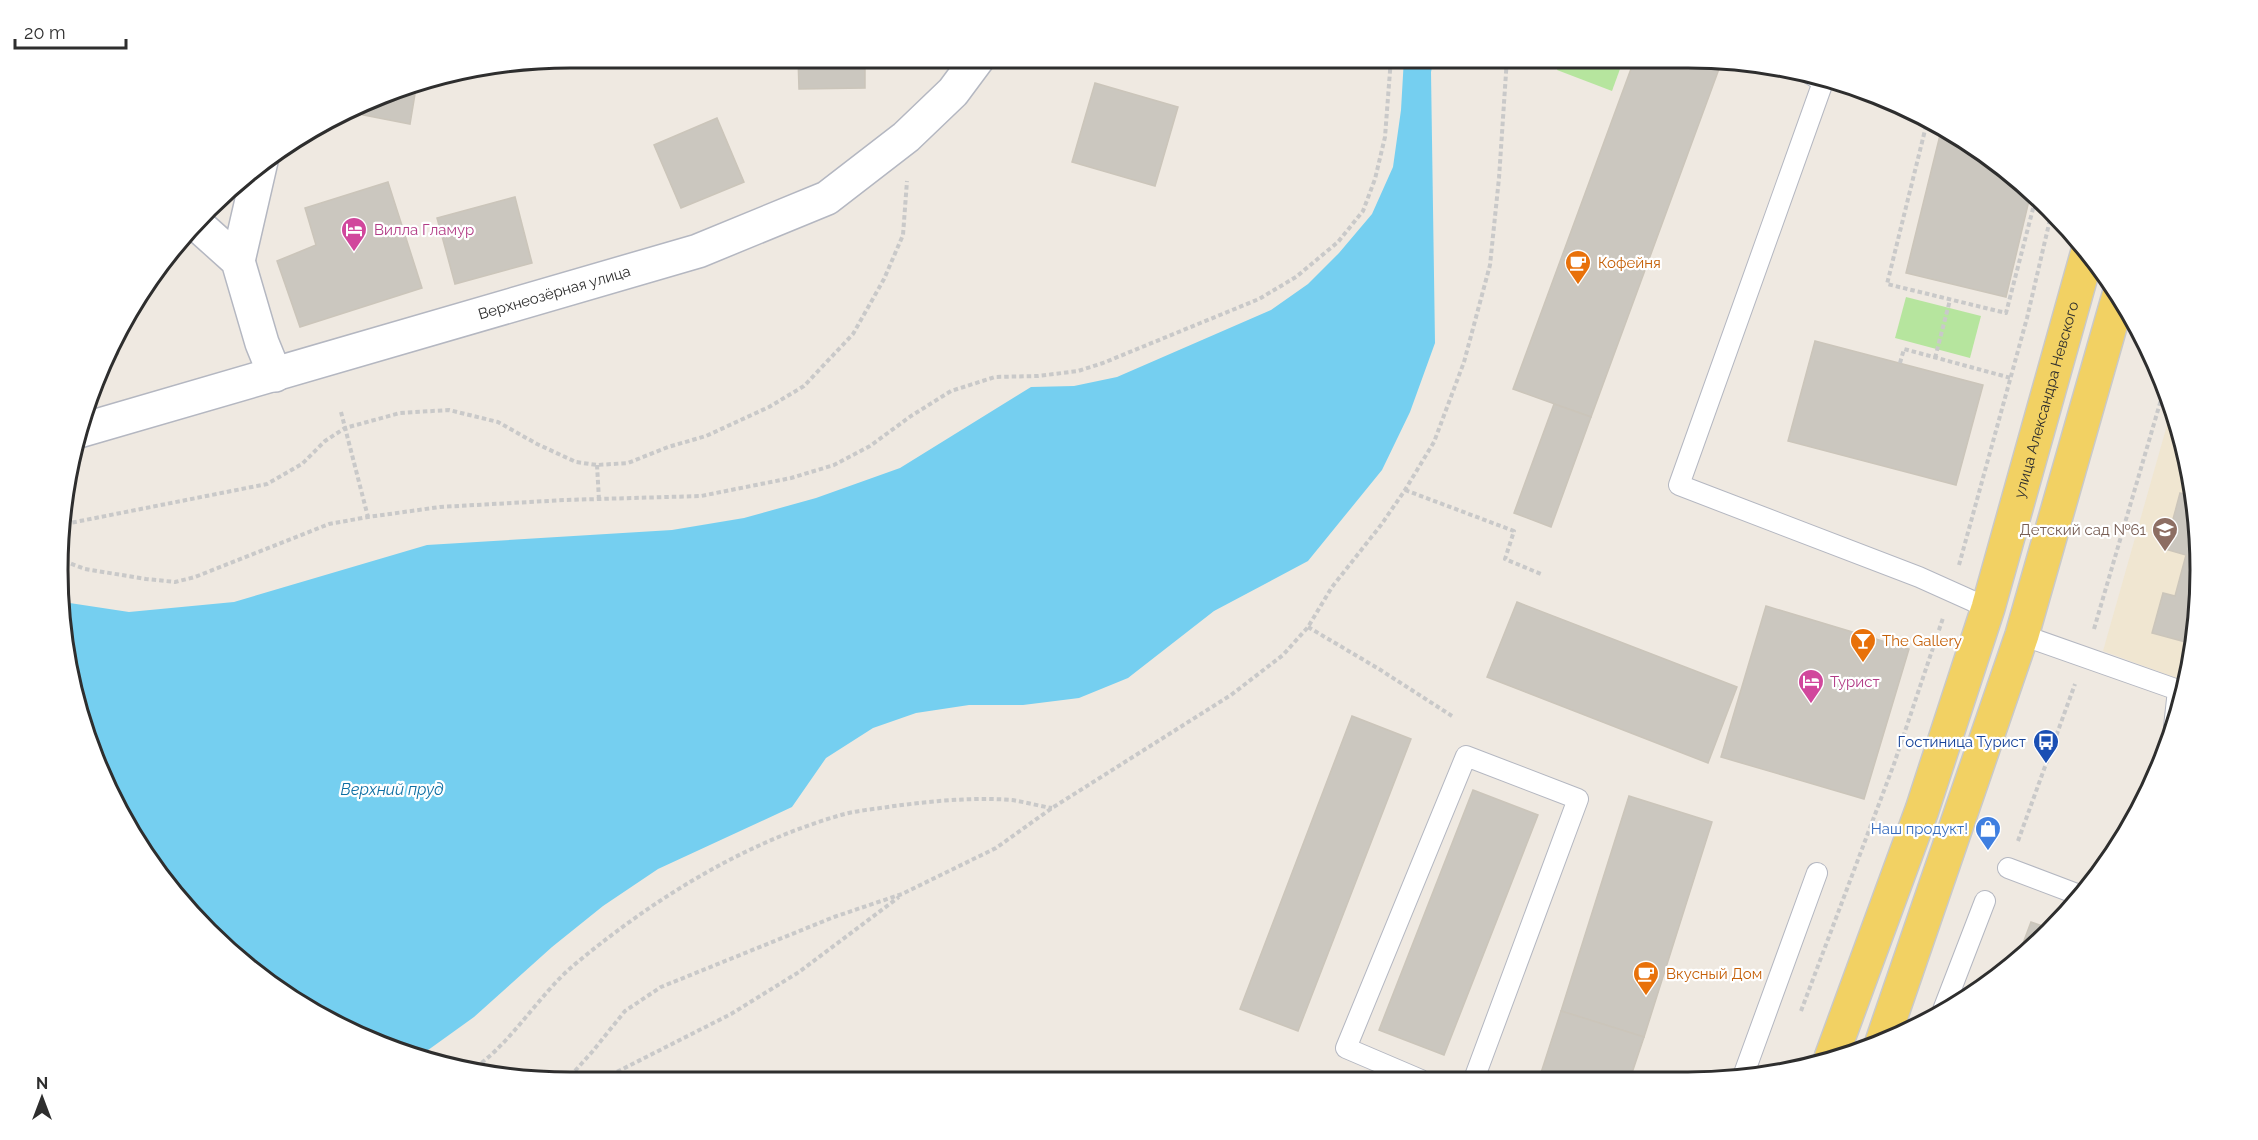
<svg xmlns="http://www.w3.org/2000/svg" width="2258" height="1140" viewBox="0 0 2258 1140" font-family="Raleway,sans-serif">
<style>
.education{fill:#f0e6d1}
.green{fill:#b6e59e}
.water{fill:#75cff0}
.building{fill:#cbc7bf;stroke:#cbc5ba;stroke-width:1.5}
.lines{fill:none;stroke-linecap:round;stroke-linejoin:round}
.lane-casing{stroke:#b4b7c1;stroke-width:22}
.street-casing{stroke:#b4b7c1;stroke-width:36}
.secondary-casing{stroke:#b4b7c1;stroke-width:36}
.primary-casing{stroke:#c9c9c9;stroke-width:36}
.path{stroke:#c9c9c9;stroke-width:4;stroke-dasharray:4.5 3;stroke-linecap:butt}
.lane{stroke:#fff;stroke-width:20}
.street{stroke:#fff;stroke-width:33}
.secondary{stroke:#fff;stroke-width:33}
.primary{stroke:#f2d163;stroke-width:33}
.labels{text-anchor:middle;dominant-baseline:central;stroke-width:4.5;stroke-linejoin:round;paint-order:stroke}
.hotel-label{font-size:15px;fill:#b23c85;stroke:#fff;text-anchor:start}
.food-label{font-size:15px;fill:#c56008;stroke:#fff;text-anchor:start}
.street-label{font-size:15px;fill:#2e2e2e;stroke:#fff}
.education-label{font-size:15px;fill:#785e54;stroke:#fff;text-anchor:end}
.transit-label{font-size:15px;fill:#164399;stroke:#fff;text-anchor:end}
.shop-label{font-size:15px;fill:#366cbe;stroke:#fff;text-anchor:end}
.water-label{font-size:16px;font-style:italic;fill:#0d6fa3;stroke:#fff}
.rim{fill:none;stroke:#2e2e2e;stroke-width:3}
</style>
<rect width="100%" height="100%" fill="#efe9e1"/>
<!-- education -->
<path class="education" d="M2173,404L2197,503L2200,603L2187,682L2103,651Z"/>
<!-- green -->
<g class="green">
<path d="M1561,58H1624L1612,91L1557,70Z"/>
<path d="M1906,297L1981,316L1970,358L1895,338Z"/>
</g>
<!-- water -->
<path class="water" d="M1404,58H1434L1431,72L1435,343L1410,412L1382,470L1308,561L1214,611L1128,678L1079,698L1023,705H969L916,713L873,728L826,758L792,807L658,869L603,906L552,947L474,1017L417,1058L343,1030L207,933L110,797L61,637L63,602L129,612L234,602L427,545L672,530L744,518L816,498L900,468L1031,387L1074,386L1117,377L1271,310L1308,284L1339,253L1372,214L1393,167L1401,110Z"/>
<!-- building -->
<g class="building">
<path d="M798,57H865V88L799,89Z"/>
<path d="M1635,58H1723L1591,417L1513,389Z"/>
<path d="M417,82L410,124L363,115L365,106L405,84Z"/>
<path d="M1095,83L1178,107L1155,186L1072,162Z"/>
<path d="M717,118L744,182L681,208L654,145Z"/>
<path d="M1942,127L2000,163L2031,192L2006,297L1906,273Z"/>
<path d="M388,182L422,288L300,327L277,261L316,245L305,208Z"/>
<path d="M515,197L532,263L455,284L437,218Z"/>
<path d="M116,335L118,354H106Z"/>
<path d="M1815,341L1983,385L1956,485L1788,441Z"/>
<path d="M1554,404L1591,417L1551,527L1514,513Z"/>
<path d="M2180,493L2195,497L2197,503L2200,603L2193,644L2152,633L2163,593L2175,596L2186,555L2165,549Z"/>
<path d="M1517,602L1737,687L1708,763L1487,677Z"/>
<path d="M1766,606L1909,649L1864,799L1721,757Z"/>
<path d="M1352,716L1411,739L1298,1031L1240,1009Z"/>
<path d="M1473,790L1538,815L1444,1055L1379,1030Z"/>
<path d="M1629,796L1712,822L1644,1037L1561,1011Z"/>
<path d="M2031,922L2051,929L2016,962Z"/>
<path d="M1561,1011L1644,1037L1630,1079H1539Z"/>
</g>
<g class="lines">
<defs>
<g id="lane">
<path d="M1807,72L1823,82L1679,485L1919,577L1988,608"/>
<path d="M2022,635L2178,690L2174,727"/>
<path d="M2008,868L2082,896"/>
<path d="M1943,1010L1985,901"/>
<path d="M1742,1079L1817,873"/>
<path d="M1421,1080L1346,1048L1466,756L1578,799L1474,1079"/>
</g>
<g id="street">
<path d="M199,226L238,261L262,343L275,375"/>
<path d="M238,261L261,161"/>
</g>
<g id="secondary">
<path id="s1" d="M79,431L698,251L827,198L906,137L953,92L979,57"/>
</g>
<g id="primary">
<path d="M1881,1045L2022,635L2119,295"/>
<path id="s2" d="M1831,1058L1922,810L1988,608L2088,251"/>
</g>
</defs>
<!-- lane casing -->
<use href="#lane" class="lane-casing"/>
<!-- street casing -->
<use href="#street" class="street-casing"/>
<!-- secondary casing -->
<use href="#secondary" class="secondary-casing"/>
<!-- primary casing -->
<use href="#primary" class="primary-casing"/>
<!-- path -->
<g class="path">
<path d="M1928,118L1887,284L2006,313L2035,201"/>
<path d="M2030,200L2042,202"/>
<path d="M1935,358L1950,300"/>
<path d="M1900,363L1904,349L2011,378"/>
<path d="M341,412L368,517"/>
<path d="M597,465L599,500"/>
<path d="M1405,490L1514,531L1505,559L1541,574"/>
<path d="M65,524L267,484L302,464L325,441L345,428L400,413L449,410L498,422L537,444L576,462L597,465L628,463L668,447L706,436L769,407L804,386L853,334L884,279L903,235L907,181"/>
<path d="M64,561L85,569L146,579L175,582L195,577L329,524L368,517L440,507L565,500L701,496L791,478L834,465L870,446L911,416L951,391L995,377L1038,376L1078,371L1103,363L1259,299L1296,277L1338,242L1363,211L1375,179L1385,137L1391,58"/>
<path d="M1959,565L2027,318L2052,211"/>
<path d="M1308,627L1379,669L1452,716"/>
<path d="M2094,629L2165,386"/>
<path d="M2018,841L2075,684"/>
<path d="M1801,1011L1894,764L1943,618"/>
<path d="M469,1071C507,1050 539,994 574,965C652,900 743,843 841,815C858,810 877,809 894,806C933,801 973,797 1012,800C1025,802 1039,806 1052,808"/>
<path d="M565,1082L592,1052L625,1011L661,987L834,917L902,894L996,848L1052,808L1231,695L1283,655L1308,627L1332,587L1381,525L1405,490L1434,442L1464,362L1490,265L1499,178L1507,58"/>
<path d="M597,1082L731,1014L799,972L899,897"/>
</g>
<!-- lane -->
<use href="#lane" class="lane"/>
<!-- street -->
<use href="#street" class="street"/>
<!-- secondary -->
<use href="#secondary" class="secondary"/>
<!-- primary -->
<use href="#primary" class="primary"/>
</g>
<!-- icons -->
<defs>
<symbol id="hotel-pin" viewBox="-11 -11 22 30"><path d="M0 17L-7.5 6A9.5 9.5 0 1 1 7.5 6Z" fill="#d1479c" stroke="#fff"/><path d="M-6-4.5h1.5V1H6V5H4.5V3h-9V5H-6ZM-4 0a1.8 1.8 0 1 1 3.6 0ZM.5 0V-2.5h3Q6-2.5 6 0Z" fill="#fff"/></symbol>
<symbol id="cafe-pin" viewBox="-11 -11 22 30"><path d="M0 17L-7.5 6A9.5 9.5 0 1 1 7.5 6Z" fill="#e8710a" stroke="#fff"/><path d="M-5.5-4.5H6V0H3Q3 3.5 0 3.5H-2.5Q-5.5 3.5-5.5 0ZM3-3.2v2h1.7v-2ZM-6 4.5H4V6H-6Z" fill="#fff"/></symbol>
<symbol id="school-pin" viewBox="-11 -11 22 30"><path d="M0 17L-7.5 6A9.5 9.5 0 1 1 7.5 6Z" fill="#8d6e63" stroke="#fff"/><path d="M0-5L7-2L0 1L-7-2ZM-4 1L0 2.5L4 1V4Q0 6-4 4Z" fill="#fff"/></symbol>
<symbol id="bar-pin" viewBox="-11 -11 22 30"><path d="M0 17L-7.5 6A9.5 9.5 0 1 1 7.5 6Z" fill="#e8710a" stroke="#fff"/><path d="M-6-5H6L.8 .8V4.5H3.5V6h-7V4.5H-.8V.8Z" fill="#fff"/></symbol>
<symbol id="bus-pin" viewBox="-11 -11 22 30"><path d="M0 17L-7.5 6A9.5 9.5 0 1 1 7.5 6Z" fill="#1a4fb4" stroke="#fff"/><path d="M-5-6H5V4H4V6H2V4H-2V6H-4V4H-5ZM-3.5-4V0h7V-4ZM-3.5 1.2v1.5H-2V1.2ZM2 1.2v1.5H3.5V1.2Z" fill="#fff"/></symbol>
<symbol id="shop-pin" viewBox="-11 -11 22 30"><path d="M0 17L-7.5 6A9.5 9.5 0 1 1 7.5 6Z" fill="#3f7fe0" stroke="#fff"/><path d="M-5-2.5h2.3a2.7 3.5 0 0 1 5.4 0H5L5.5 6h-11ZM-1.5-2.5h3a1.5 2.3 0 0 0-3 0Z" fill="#fff"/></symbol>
</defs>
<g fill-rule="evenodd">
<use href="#hotel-pin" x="339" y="215" width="30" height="40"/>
<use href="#cafe-pin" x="1563" y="248" width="30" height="40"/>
<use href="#school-pin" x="2150" y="515" width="30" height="40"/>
<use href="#bar-pin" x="1848" y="626" width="30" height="40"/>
<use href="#hotel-pin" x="1796" y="667" width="30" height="40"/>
<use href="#bus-pin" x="2031" y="727" width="30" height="40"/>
<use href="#shop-pin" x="1973" y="814" width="30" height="40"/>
<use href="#cafe-pin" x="1631" y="959" width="30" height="40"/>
</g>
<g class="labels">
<!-- hotel labels -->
<g class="hotel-label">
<text x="374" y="230">Вилла Гламур</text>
<text x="1830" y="682">Турист</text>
</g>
<!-- food labels -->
<g class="food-label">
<text x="1598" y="263">Кофейня</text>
<text x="1882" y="641">The Gallery</text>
<text x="1666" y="974">Вкусный Дом</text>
</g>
<!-- street labels -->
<g class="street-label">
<text stroke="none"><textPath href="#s1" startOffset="495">Верхнеозёрная улица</textPath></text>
<text stroke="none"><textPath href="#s2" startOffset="693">улица Александра Невского</textPath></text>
</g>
<!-- education labels -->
<g class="education-label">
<text x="2146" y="530">Детский сад №61</text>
</g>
<!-- transit labels -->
<g class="transit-label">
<text x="2026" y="742">Гостиница Турист</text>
</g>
<!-- shop labels -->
<g class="shop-label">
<text x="1968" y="829">Наш продукт!</text>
</g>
<!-- water labels -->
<g class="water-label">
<text x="392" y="789">Верхний пруд</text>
</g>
</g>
<!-- crop -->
<path d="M0 0H2258V1140H0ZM570 68H1688A502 502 0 0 1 2190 570V570A502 502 0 0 1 1688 1072H570A502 502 0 0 1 68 570V570A502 502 0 0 1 570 68Z" fill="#fff" fill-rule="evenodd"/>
<path class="rim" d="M570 68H1688A502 502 0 0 1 2190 570V570A502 502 0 0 1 1688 1072H570A502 502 0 0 1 68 570V570A502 502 0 0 1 570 68Z"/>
<!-- north arrow -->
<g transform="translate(42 1098)" stroke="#ffffff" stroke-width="4.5" paint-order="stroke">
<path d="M0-4.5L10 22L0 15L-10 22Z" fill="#2e2e2e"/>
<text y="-9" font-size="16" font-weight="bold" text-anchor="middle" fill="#2e2e2e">N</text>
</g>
<!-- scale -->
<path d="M15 39v9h111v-9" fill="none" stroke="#2e2e2e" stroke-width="3"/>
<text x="24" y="39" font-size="18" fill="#2e2e2e" stroke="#ffffff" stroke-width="4.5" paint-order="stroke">20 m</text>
</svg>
